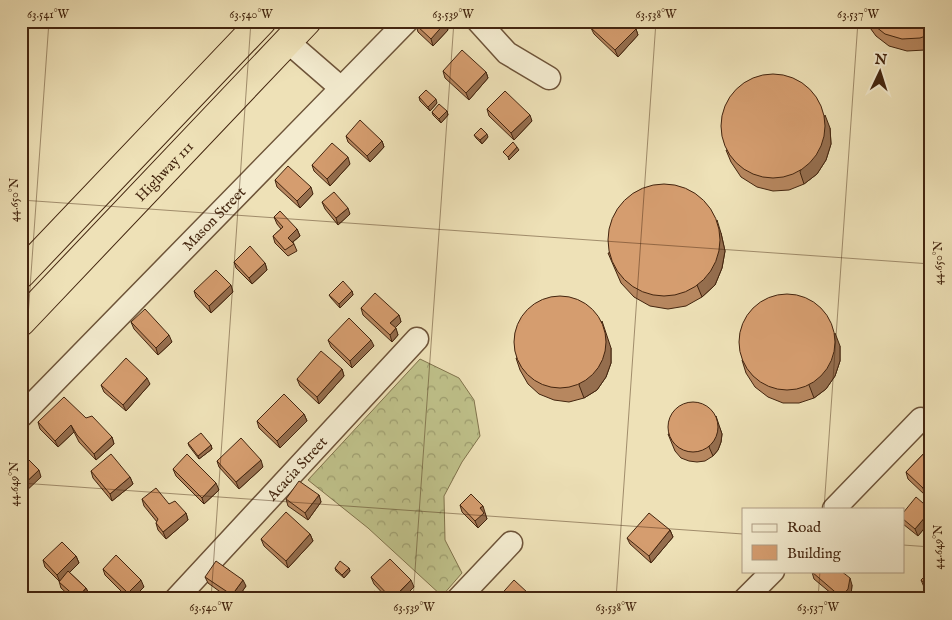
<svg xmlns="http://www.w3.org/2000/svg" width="952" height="620" viewBox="0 0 952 620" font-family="'IM FELL English',serif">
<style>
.forest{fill:url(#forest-crowns);stroke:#81734c}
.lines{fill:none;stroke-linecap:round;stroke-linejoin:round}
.minor-casing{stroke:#6e5439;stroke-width:25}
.highway-casing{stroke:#43250f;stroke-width:30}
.minor{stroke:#f4ecd0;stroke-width:22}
.highway{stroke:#eee1b7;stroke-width:28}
.wall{fill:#b7875f;stroke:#43250f}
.shaded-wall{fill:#956e4e;stroke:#43250f}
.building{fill:#d59d6f;stroke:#43250f}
.ticks{fill:none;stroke:#43250f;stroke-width:1;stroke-opacity:0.45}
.labels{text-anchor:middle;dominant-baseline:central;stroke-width:4;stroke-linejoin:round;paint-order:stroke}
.street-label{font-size:15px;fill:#43250f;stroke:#f4ecd0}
.neatline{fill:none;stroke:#43250f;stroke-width:2}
.ticks-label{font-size:12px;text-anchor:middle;fill:#43250f}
</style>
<defs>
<pattern id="forest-crowns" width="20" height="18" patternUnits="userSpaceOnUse" patternTransform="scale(1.25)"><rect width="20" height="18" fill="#bfc18a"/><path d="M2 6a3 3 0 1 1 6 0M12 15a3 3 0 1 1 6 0" fill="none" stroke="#9d9d6f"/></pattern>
</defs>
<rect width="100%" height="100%" fill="#eee1b7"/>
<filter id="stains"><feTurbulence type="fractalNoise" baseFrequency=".004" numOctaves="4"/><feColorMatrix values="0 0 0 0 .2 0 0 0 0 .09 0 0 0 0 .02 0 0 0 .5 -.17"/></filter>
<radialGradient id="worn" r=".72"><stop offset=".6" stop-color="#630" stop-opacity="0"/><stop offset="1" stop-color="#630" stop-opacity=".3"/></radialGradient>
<!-- forest -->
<path class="forest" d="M420,359L459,378L474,400L480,436L462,462L444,496L445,540L462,573L442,596L368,528L308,480Z"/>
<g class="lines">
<defs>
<g id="minor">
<path d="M478,21L507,53L549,78"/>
<path d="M288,42L341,88"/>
<path id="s1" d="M21,416L407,21"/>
<path d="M834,509L921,419"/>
<path id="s2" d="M176,599L417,339"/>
<path d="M458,599L511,543"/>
<path d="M745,599L773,571"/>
</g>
<g id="highway">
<path d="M21,274L262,21"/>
<path id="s3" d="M21,322L307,21"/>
</g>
</defs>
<!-- minor casing -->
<use href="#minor" class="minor-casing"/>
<!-- highway casing -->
<use href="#highway" class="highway-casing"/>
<!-- minor -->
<use href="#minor" class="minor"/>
<!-- highway -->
<use href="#highway" class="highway"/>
</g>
<!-- wall -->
<g class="wall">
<path d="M865,21H931V48L925,50L907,51L889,46L876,36Z"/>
<path d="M416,25L449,26L447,28L448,30L433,46L418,32Z"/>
<path d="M591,28L636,29L638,35L618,57L594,34Z"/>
<path d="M443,71L486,72L488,78L469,100L445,78Z"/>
<path d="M419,97L437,103L430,111L420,101Z"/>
<path d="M487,109L532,121L514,140L489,116Z"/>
<path d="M447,111L448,115L441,123L433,115L432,112Z"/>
<path d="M830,128L831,144L826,160L817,174L804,184L789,190L773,191L757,187L741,177L731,162L726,150Z"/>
<path d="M474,135L488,137L482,144L476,138Z"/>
<path d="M346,136L382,141L384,147L370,162L348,142Z"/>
<path d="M350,164L330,186L314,171L312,165Z"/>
<path d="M275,180L313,194L300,208L277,187Z"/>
<path d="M322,202L350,214L338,225L325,209Z"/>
<path d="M274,217L297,229L300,236L293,242L294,244L297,251L288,256L275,243L273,236L281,229L277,224Z"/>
<path d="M721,233L725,251L722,268L715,285L702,297L686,306L668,309L650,306L634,297L621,283L608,253Z"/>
<path d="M234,262L265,263L267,270L252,284L236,268Z"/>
<path d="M194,291L233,292L211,313L196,297Z"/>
<path d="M352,291L353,295L340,308L331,298L329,295Z"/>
<path d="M361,308L399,315L401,322L395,327L398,335L392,342L363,315Z"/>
<path d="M131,322L172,342L158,355L134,329Z"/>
<path d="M328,340L374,346L352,368L331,347Z"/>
<path d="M840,346V361L835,376L826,389L814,398L799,403H783L768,397L755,387L746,373L742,360Z"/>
<path d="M611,348V363L606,377L597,390L584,398L569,402L554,400L539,394L528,384L520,370L516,358Z"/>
<path d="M342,369L344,376L319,404L300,386L297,379Z"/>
<path d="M150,384L126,411L104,392L101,385Z"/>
<path d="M304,414L307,421L280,448L259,428L257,421Z"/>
<path d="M86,418L112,437L114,444L96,460L79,442L74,432L58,447L40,429L38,422Z"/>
<path d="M719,426L722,434L721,442L718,450L713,456L705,461L697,462L689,461L681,458L675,451L668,434Z"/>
<path d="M188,443L211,445L212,449L199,459L189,446Z"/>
<path d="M931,446L925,495L908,479L906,472Z"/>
<path d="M217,461L263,467L239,489L219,467Z"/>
<path d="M173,469L219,490L204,504L176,476Z"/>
<path d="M91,471L130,477L133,484L112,501L93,478Z"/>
<path d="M319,495L321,502L308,520L288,506L286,499Z"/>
<path d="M142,499L169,504L186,513L188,520L166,539L158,530L156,523L157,522L144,506Z"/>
<path d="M460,505L485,513V514L487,519L478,528L462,512Z"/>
<path d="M931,509V520L918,536L903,524V513Z"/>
<path d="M670,530L673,537L651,563L630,544L627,538Z"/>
<path d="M310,534L313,541L288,568L264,546L261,539Z"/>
<path d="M76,556L79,563L69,572L86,588L89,594L85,599H73L61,588L59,581L45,567L43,560Z"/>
<path d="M335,568H349L350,571L344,578L336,571Z"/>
<path d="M103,569L144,587L132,599H129L105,575Z"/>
<path d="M931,570V593L924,587L921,580Z"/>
<path d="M812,572L852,585L851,595L848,599H838L814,579Z"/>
<path d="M205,577L246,586L237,599H230L208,583Z"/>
<path d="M371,577L414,587L402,599H388L374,584Z"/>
</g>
<!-- shaded-wall -->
<g class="shaded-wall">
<path d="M444,21H447L449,26L447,28L448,30L433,46L431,39Z"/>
<path d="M636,29L638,35L618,57L615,50Z"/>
<path d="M486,72L488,78L469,100L466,93Z"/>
<path d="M436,99L437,103L430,111L428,107Z"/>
<path d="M447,111L448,115L441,123L439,119Z"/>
<path d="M530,115L532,121L514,140L511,133Z"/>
<path d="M825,115L830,128L831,144L826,160L817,174L804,184L800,172Z"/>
<path d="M487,134L488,137L482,144L480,140Z"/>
<path d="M382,141L384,147L370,162L367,156Z"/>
<path d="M517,147L519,150L509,160L508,157Z"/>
<path d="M348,157L350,164L330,186L327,179Z"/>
<path d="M311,187L313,194L300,208L297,201Z"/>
<path d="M348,208L350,214L338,225L336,218Z"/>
<path d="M717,220L721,233L725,251L722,268L715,285L702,297L697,285Z"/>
<path d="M297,229L300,236L290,244L288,238Z"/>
<path d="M265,263L267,270L252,284L249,278Z"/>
<path d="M231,285L233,292L211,313L209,306Z"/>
<path d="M352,291L353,295L340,308L339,304Z"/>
<path d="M399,315L401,322L393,330L390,323Z"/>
<path d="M602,321L611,348V363L606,377L597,390L584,398L579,385Z"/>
<path d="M396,328L398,335L392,342L390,335Z"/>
<path d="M835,333L840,346V361L835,376L826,389L814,398L809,385Z"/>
<path d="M169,335L172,342L158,355L156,348Z"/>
<path d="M371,340L374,346L352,368L350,361Z"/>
<path d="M342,369L344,376L319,404L317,397Z"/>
<path d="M147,378L150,384L126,411L123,405Z"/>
<path d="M304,414L307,421L280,448L277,441Z"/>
<path d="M716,416L722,434L721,442L718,450L713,456L709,447Z"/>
<path d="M71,425L74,432L58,447L55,441Z"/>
<path d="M112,437L114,444L96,460L94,454Z"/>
<path d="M211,445L212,449L199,459L198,456Z"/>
<path d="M261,460L263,467L239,489L236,482Z"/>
<path d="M39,470L41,477L21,496V487Z"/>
<path d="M130,477L133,484L112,501L110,494Z"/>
<path d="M931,480V489L925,495L923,488Z"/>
<path d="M216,483L219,490L204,504L202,498Z"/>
<path d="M319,495L321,502L308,520L305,513Z"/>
<path d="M483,506L487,519L478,528L475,521L480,508Z"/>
<path d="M931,510V520L918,536L915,529Z"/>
<path d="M186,513L188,520L166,539L163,532Z"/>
<path d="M670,530L673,537L651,563L649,556Z"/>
<path d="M310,534L313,541L288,568L286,561Z"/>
<path d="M76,556L79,563L60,582L57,575Z"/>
<path d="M349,568L350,571L344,578L342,575Z"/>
<path d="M850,578L852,585L851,595L848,599H842L841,597Z"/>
<path d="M141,580L144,587L132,599H130L128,593Z"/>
<path d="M243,580L246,586L237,599H233L232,595Z"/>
<path d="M411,580L414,587L402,599H393Z"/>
<path d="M86,588L89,594L85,599H77Z"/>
<path d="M528,593L530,599H522Z"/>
</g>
<!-- building -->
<g class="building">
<path d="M420,21H444V22L445,23L431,39L416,25Z"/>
<path d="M597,21H627L636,29L615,50L591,28Z"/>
<path d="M869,21H931V34L920,38L902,39L885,34L871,23Z"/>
<path d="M462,50L486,72L466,93L443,71Z"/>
<circle cx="773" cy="126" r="52"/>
<path d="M426,90L436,99L428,107L419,97Z"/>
<path d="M505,91L530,115L511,133L487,109Z"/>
<path d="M439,104L447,111L439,119L432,112Z"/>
<path d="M360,120L382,141L367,156L346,136Z"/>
<path d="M481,128L487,134L480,140L474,135Z"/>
<path d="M513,142L517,147L508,157L503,152Z"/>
<path d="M332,143L348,157L327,179L312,165Z"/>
<path d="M288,166L311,187L297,201L275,180Z"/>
<circle cx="664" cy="240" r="56"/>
<path d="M334,192L348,208L336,218L322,202Z"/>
<path d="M280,211L297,229L288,238L294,244L285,250L273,236L283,227L274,217Z"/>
<path d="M250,246L265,263L249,278L234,262Z"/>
<path d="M216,270L231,285L209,306L194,291Z"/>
<path d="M343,281L352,291L339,304L329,295Z"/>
<path d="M375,293L399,315L390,323L396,328L390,335L361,308Z"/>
<circle cx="787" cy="342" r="48"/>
<circle cx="560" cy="342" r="46"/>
<path d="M145,309L169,335L156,348L131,322Z"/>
<path d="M349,318L371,340L350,361L328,340Z"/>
<path d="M321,351L342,369L317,397L297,379Z"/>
<path d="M126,358L147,378L123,405L101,385Z"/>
<path d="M284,394L304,414L277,441L257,421Z"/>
<path d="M64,397L86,418L92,416L112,437L94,454L77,435L71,425L55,441L38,422Z"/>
<circle cx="693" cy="427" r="25"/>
<path d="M201,433L211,445L198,456L188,443Z"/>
<path d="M241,438L261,460L236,482L217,461Z"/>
<path d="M931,446V480L923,488L906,472Z"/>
<path d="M21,452L39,470L21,487Z"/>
<path d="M111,454L130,477L110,494L91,471Z"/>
<path d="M187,454L216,483L202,498L173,469Z"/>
<path d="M299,481L319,495L305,513L286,499Z"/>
<path d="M156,488L169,504L175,501L186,513L163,532L156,523L158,519L142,499Z"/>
<path d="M471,494L483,506L480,508L484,513L475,521L460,505Z"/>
<path d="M916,497L931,510L915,529L903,519V513Z"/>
<path d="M286,512L310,534L286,561L261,539Z"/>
<path d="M649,513L670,530L649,556L627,538Z"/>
<path d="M62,542L76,556L57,575L43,560Z"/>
<path d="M116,555L141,580L128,593L103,569Z"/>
<path d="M390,559L411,580L392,599L371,577Z"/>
<path d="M216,561L243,580L232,595L205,577Z"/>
<path d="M340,561L349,568L342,575L335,568Z"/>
<path d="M931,570V589L921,580Z"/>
<path d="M68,571L86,588L77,598L59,582Z"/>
<path d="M812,571H841L850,578L848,589L841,597L812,572Z"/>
<path d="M514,580L528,593L522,599H497Z"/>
<path d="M374,591L384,599H367Z"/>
<path d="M818,591L826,599H811Z"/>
<path d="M202,595L206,599H198Z"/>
</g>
<!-- ticks -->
<path class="ticks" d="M21,200L931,264M21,415L49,21M21,483L743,534M824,509L858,21M903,545L931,547M211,599L251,21M413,599L454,21M616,599L656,21M818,599L820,571"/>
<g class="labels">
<!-- street labels -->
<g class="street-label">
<text stroke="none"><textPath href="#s3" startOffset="208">Highway 111</textPath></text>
<text stroke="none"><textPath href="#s1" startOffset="276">Mason Street</textPath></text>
<text stroke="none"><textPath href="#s2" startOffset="178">Acacia Street</textPath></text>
</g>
</g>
<!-- margin -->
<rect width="952" height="620" fill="none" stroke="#eee1b7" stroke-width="55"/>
<!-- legend -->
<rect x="742" y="508" width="162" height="65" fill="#f4ecd0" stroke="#ad9c83"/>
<rect x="752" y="524" width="25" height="8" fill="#f4ecd0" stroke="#ad9c83"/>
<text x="787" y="532" font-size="15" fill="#43250f">Road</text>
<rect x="752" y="545" width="25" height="15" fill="#d59d6f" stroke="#ad9c83"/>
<text x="787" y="558" font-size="15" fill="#43250f">Building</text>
<!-- north arrow -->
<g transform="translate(880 72) rotate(4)" stroke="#f4ecd0" stroke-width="4" paint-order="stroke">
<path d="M0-4L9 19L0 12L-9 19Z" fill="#43250f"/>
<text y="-8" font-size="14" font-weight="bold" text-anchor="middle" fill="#43250f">N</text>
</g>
<rect x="28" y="28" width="896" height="564" class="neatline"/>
<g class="ticks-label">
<text x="48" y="18">63.541°W</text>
<text x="251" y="18">63.540°W</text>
<text x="453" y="18">63.539°W</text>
<text x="656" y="18">63.538°W</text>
<text x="858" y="18">63.537°W</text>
<text transform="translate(14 200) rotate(-90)" y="4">44.650°N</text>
<text transform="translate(938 263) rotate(-90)" y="4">44.650°N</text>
<text transform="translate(14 484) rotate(-90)" y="4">44.649°N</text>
<text transform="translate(938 547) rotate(-90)" y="4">44.649°N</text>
<text x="211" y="611">63.540°W</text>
<text x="414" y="611">63.539°W</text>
<text x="616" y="611">63.538°W</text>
<text x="818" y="611">63.537°W</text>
</g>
<rect width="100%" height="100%" filter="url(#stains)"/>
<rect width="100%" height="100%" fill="url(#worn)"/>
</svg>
